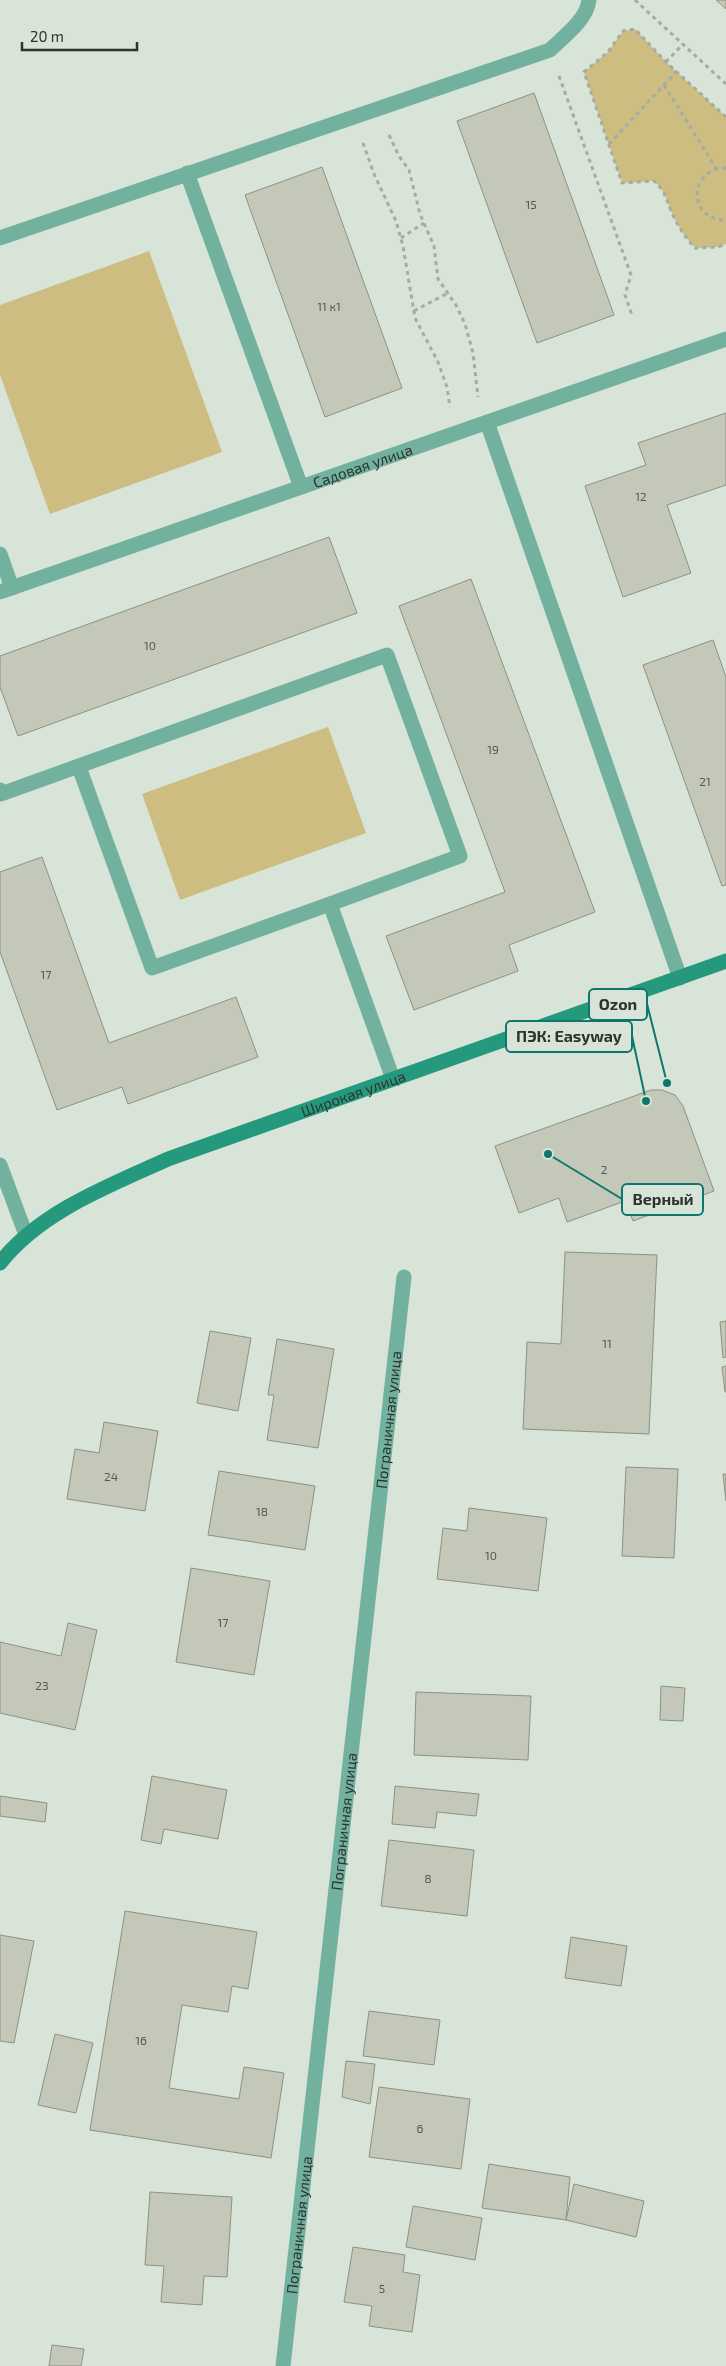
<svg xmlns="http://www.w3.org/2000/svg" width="726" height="2366" viewBox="0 0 726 2366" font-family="'Exo 2',sans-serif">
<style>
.green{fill:#cdbd81}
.building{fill:#c4c8b9;stroke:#8d9183}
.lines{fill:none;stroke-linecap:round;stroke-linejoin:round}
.path{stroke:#a3ada3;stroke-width:3;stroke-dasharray:4 4;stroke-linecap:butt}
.lane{stroke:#72b19e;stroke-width:15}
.street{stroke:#72b19e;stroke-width:15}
.secondary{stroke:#24997e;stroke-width:15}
.labels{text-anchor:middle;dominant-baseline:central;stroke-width:5;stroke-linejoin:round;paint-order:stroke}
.number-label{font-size:12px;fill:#545852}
.street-label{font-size:15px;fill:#2e332f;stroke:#d7e4d7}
.leader{fill:none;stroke:#0f766e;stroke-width:2}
.callout-dot{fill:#0f766e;stroke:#d7e4d7;stroke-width:2}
.callout{fill:#d7e4d7;stroke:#0f766e;stroke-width:2}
.callout-label{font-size:16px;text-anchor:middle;font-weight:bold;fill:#2e332f}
</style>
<rect width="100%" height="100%" fill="#d7e4d7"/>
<!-- green -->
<g class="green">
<path d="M635,29L666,62L726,117V244L718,247L695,248C685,237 677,225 671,211C666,198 665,191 654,181L622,183L584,72L608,52L623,31Z"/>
<path d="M149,251L222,452L50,514L0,375V305Z"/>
<path d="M328,727L366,833L180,900L142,794Z"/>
</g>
<!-- building -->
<g class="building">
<path d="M716,0H726V9Z"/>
<path d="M534,93L614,315L537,343L457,121Z"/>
<path d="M322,167L402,388L325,417L245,195Z"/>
<path d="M726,413V485L667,505L691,573L623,597L585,486L646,465L638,443Z"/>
<path d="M329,537L357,613L18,736L0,687V656Z"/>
<path d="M471,579L595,912L509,945L518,971L414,1010L386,936L505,892L399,606Z"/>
<path d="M713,640L726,677V885L722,886L643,665Z"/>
<path d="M42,857L109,1043L236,997L258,1057L128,1104L122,1087L57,1110L0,952V872Z"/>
<path d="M651,1090H662L675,1095L683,1106L714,1191L633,1221L625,1201L567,1222L559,1198L519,1213L495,1146Z"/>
<path d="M565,1252L657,1255L649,1434L523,1429L527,1342L561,1344Z"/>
<path d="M726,1321V1357L723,1358L720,1322Z"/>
<path d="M210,1331L251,1338L238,1411L197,1403Z"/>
<path d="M277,1339L334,1349L318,1448L267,1440L274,1395H268Z"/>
<path d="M726,1366V1392H725L722,1367Z"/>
<path d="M104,1422L158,1431L145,1511L67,1499L75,1449L99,1453Z"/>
<path d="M626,1467L678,1469L674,1558L622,1556Z"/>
<path d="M219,1471L315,1486L305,1550L208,1535Z"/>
<path d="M723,1474H726V1501Z"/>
<path d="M469,1508L547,1518L538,1591L437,1579L443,1528L467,1531Z"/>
<path d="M191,1568L270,1581L254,1675L176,1662Z"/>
<path d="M68,1623L97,1630L75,1730L0,1713V1642L61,1656Z"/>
<path d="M661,1686L685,1688L683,1721L660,1720Z"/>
<path d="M416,1692L531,1696L528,1760L414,1755Z"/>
<path d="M152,1776L227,1790L218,1839L164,1829L161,1844L141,1840Z"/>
<path d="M395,1786L479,1794L476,1816L437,1812L435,1828L392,1824Z"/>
<path d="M0,1796L47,1803L45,1822L0,1816Z"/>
<path d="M389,1840L474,1850L467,1916L381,1906Z"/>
<path d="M125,1911L257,1932L248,1989L232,1986L228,2012L182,2005L169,2088L239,2099L244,2067L284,2073L271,2158L90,2130Z"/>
<path d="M0,1935L34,1941L14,2043L0,2041Z"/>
<path d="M571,1937L627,1946L621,1986L565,1978Z"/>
<path d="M369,2011L440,2020L434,2065L363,2056Z"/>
<path d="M55,2034L93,2043L76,2113L38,2105Z"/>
<path d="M346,2061L375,2064L370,2104L342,2097Z"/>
<path d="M379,2087L470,2099L461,2169L369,2157Z"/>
<path d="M489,2164L570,2177L566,2220L482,2208Z"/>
<path d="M574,2184L644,2201L636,2237L566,2220Z"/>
<path d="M150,2192L232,2197L227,2277L204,2276L202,2305L161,2302L164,2266L145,2265Z"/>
<path d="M413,2206L482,2218L475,2260L406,2247Z"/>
<path d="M353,2247L405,2255L403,2272L420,2275L412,2332L369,2326L372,2306L344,2302Z"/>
<path d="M52,2345L84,2349L81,2366H49Z"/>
</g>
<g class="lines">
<!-- path -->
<g class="path">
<path d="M635,0L726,84"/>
<path d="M666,62L683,44"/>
<path d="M559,76L631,275L625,295L632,315"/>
<path d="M664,85L716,168"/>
<path d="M726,117L666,62L635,29L623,31L608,52L584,72L622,183L654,181C665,191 666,198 671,211C677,225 685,237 695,248L718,247L726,244"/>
<path d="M389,135L399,156L409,170L420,214L434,246L438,279L456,305L465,324L473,353L478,397"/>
<path d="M363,143L374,174L396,221L403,246L415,318L438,362L447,387L450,407"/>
<path d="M609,144L677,71"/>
<path d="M726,168C687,169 688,221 726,220"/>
<path d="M401,238L424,223"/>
<path d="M414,311L448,293"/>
</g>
<!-- lane -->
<g class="lane">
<path d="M187,173L301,487"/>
<path d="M0,554L12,588"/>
<path d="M79,767L152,968L330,904"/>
<path d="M0,790L1,794L387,655L460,856L330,904L393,1079"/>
</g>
<!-- street -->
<g class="street">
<path d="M0,238L550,50C563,37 587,20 589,0"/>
<path d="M487,422L680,978"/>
<path id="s1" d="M0,592L726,339"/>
<path d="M0,1165L26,1235"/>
<path id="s2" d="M283,2366L404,1277"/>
</g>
<!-- secondary -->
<path class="secondary" id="s3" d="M0,1263C41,1211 109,1186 168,1159L726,961"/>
</g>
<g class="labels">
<!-- number labels -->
<g class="number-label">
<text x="531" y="204">15</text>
<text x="329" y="306">11 к1</text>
<text x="641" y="496">12</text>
<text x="150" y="645">10</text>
<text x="493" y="749">19</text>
<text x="705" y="781">21</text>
<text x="46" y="974">17</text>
<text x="604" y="1169">2</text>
<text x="607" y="1343">11</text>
<text x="111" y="1476">24</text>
<text x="262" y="1511">18</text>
<text x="491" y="1555">10</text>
<text x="223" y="1622">17</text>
<text x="42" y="1685">23</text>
<text x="428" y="1878">8</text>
<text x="141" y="2040">16</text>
<text x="420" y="2128">6</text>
<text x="382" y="2288">5</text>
</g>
<!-- street labels -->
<g class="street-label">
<text stroke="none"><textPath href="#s1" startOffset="384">Садовая улица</textPath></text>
<text stroke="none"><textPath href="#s3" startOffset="396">Широкая улица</textPath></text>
<text stroke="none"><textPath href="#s2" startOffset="952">Пограничная улица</textPath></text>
<text stroke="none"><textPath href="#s2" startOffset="548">Пограничная улица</textPath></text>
<text stroke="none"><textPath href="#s2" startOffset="142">Пограничная улица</textPath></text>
</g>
</g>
<!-- callouts -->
<path class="leader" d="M667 1083L647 1004M646 1101L632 1036M548 1154L622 1199"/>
<g class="callout-dot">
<circle cx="667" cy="1083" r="5"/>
<circle cx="646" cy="1101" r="5"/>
<circle cx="548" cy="1154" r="5"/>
</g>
<g class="callout">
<rect x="589" y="989" width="58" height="31" rx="5"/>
<rect x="506" y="1021" width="126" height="31" rx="5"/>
<rect x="622" y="1184" width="81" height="31" rx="5"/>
</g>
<g class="callout-label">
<text x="618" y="1010">Ozon</text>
<text x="569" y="1042">ПЭК: Easyway</text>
<text x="663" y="1205">Верный</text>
</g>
<!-- scale -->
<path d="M22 42v8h115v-8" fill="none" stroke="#2e332f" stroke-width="2.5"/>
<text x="30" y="42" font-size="15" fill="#2e332f" stroke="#d7e4d7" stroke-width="4" paint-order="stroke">20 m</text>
</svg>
